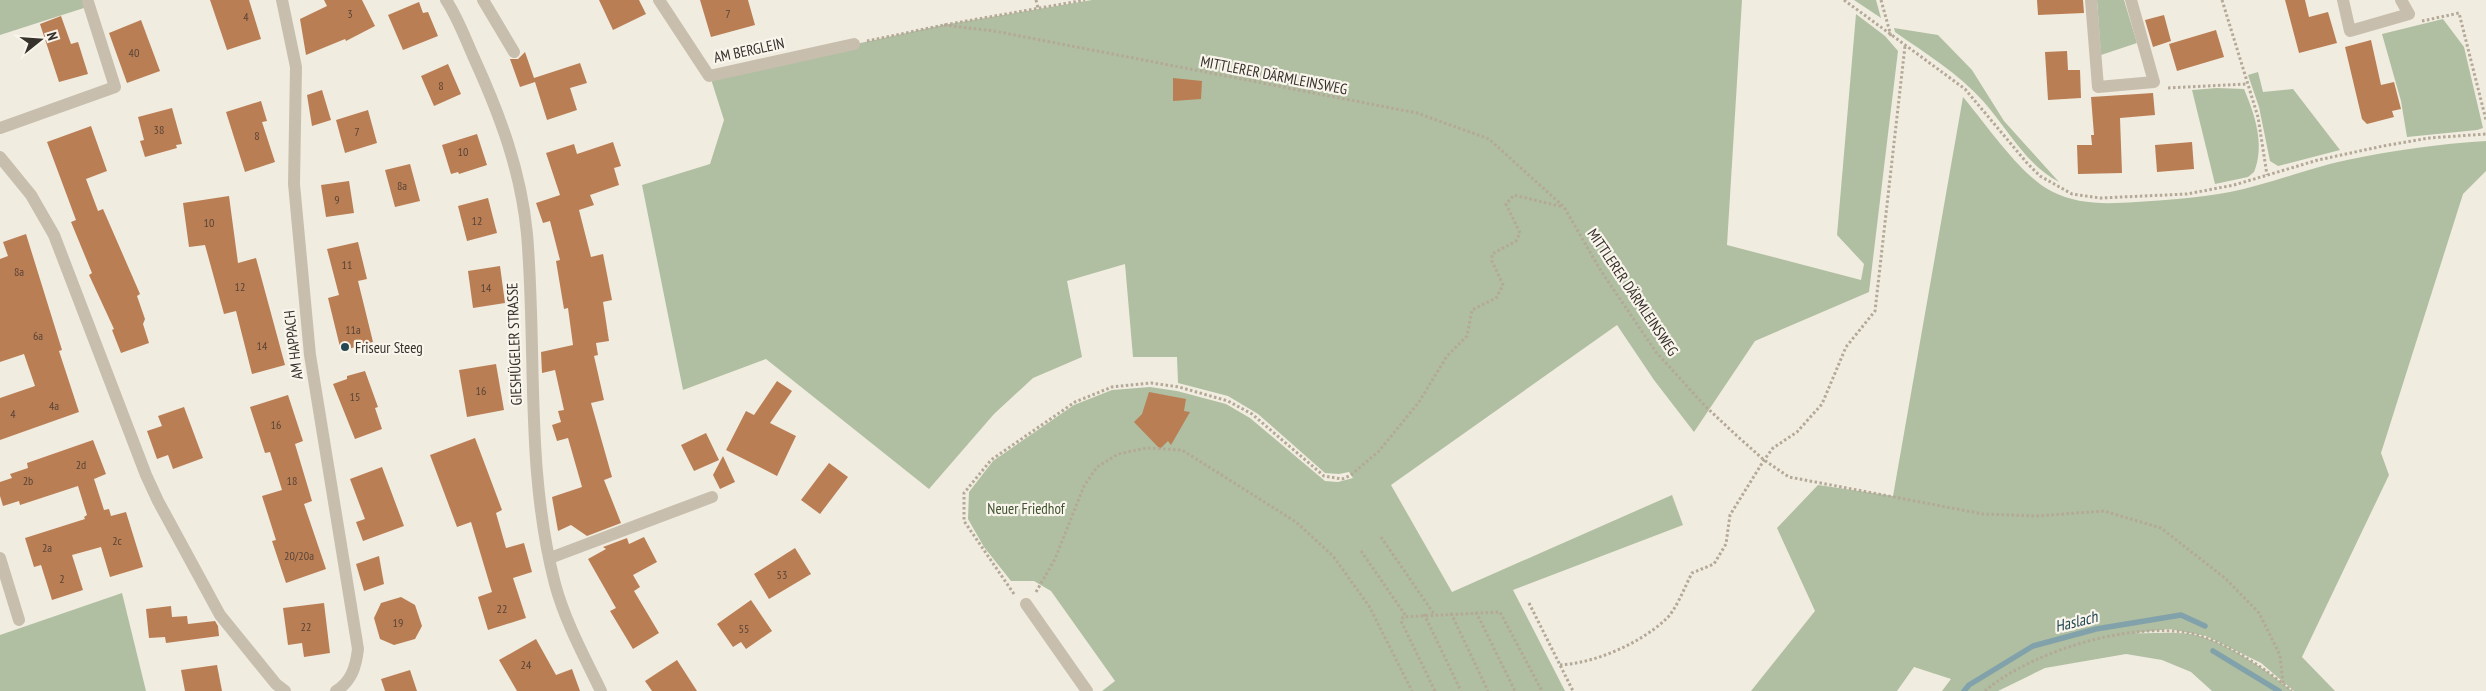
<svg xmlns="http://www.w3.org/2000/svg" width="2486" height="691" viewBox="0 0 2486 691" font-family="'PT Sans Narrow',sans-serif">
<style>
.green{fill:#b0bfa1}
.lines{fill:none;stroke-linecap:round;stroke-linejoin:round}
.stream{stroke:#82a2ab;stroke-width:5.5}
.building{fill:#ba7e55}
.path{stroke:#b4a897;stroke-width:3;stroke-dasharray:2.5 2.5;stroke-linecap:butt}
.minor{stroke:#c8bead;stroke-width:12}
.poi-dot{fill:#244955;stroke:#f9f5ec;stroke-width:2}
.labels{text-anchor:middle;dominant-baseline:central;stroke-width:4.5;stroke-linejoin:round;paint-order:stroke}
.number-label{font-size:12px;fill:#584436}
.street-label{font-size:15px;fill:#37312b;stroke:#f9f5ec}
.poi-label{font-size:15px;fill:#37312b;stroke:#f9f5ec;text-anchor:start}
.park-label{font-size:15px;fill:#415331;stroke:#f9f5ec}
.water-label{font-size:16px;font-style:italic;fill:#244955;stroke:#f9f5ec}
</style>
<rect width="100%" height="100%" fill="#f1ece0"/>
<!-- green -->
<g class="green">
<path d="M0,0H88L87,7L0,35Z"/>
<path d="M1092,0H1742L1727,245L1861,280L1864,264L1837,235L1856,14L1885,36L1898,51L1869,292L1755,341L1694,432L1654,380L1617,325L1391,485L1452,592L1672,495L1683,525L1513,590L1565,691H1102L1115,681L1051,591L1034,581H1011L984,547L968,519L969,492L993,461L1074,405L1112,390L1150,387L1177,391L1226,404L1250,418L1325,481L1338,482L1353,478L1349,472L1339,474L1325,473L1258,414L1228,396L1178,383L1177,357H1133L1125,264L1067,281L1082,357L1033,378L994,414L929,489L766,359L683,390L642,185L710,164L724,120L710,76L943,25Z"/>
<path d="M1854,0H1876L1881,18Z"/>
<path d="M2097,0H2124L2137,43L2101,55Z"/>
<path d="M2443,19L2464,47L2483,128L2477,130L2407,137L2401,101L2382,34Z"/>
<path d="M1894,28L1938,35L1972,70L2004,121L2059,182C2026,165 2008,129 1983,101C1959,74 1925,53 1895,32Z"/>
<path d="M2258,72L2263,92L2293,89L2340,150L2278,166L2270,161L2259,107L2248,75Z"/>
<path d="M2217,88L2244,89C2255,115 2265,145 2254,172L2248,177L2215,184L2192,90Z"/>
<path d="M1963,97C1986,124 2021,176 2051,191C2078,205 2106,204 2136,202C2167,200 2199,198 2230,192C2270,184 2308,168 2347,160C2394,150 2439,144 2486,141V171L2463,194L2381,453L2389,475L2302,657L2335,691H2294L2261,663L2206,636L2169,629L2135,633C2157,634 2181,630 2203,637C2233,647 2268,671 2292,691H2212L2191,672L2162,660L2126,654L2045,668L1998,691H1942L1951,679L1914,667L1897,691H1751L1815,611L1777,528L1818,485L1893,496Z"/>
<path d="M122,593L146,691H0V635Z"/>
</g>
<g class="lines">
<!-- stream -->
<g class="stream">
<path d="M2213,651L2279,691"/>
<path d="M1964,691L1969,685L2033,646L2096,629L2181,615L2205,626"/>
</g>
</g>
<!-- building -->
<g class="building">
<path d="M210,0H249L261,39L227,50Z"/>
<path d="M324,0H362L375,26L346,41L345,39L306,55L300,19L327,6Z"/>
<path d="M599,0H639L646,14L613,30Z"/>
<path d="M700,0H748L755,25L711,37Z"/>
<path d="M2037,0H2083L2084,13L2038,15Z"/>
<path d="M2285,0H2305L2309,17L2328,12L2337,43L2299,53Z"/>
<path d="M419,2L423,13L428,12L438,36L403,50L388,15Z"/>
<path d="M2164,15L2171,41L2153,47L2145,20Z"/>
<path d="M61,16L71,44L78,42L88,74L59,82L40,24Z"/>
<path d="M141,20L160,71L127,83L109,33Z"/>
<path d="M2216,30L2224,57L2177,71L2169,44Z"/>
<path d="M2371,40L2381,85L2394,82L2401,109L2392,111L2394,117L2367,124L2362,119L2345,47Z"/>
<path d="M2067,51L2068,70H2080L2081,98L2048,100L2045,52Z"/>
<path d="M525,52L534,78L580,63L587,83L570,88L577,110L547,120L535,82L520,87L510,59H518Z"/>
<path d="M448,64L461,94L434,106L421,76Z"/>
<path d="M1173,78L1202,81L1201,99L1173,101Z"/>
<path d="M322,90L331,120L312,126L307,95Z"/>
<path d="M2153,93L2155,115L2120,118L2122,173L2078,174L2077,145H2092L2091,135H2094L2091,97Z"/>
<path d="M261,101L267,121L262,122L275,162L245,172L226,112Z"/>
<path d="M172,108L182,144L176,145L177,148L145,157L140,141L144,140L138,117Z"/>
<path d="M368,110L377,143L345,153L336,120Z"/>
<path d="M91,126L107,171L86,179L98,211L103,209L140,294L137,296L145,319L143,324L149,343L121,353L112,330L114,329L89,275L92,273L71,222L76,220L47,142Z"/>
<path d="M477,134L487,165L459,174L458,172L451,174L442,145Z"/>
<path d="M613,142L621,166L614,168L619,185L590,195L594,205L579,210L591,257L603,254L612,300L603,302L609,341L596,343L598,355L594,356L604,400L591,403L612,477L604,480L621,523L587,536L571,525L558,531L552,497L582,487L568,438L557,441L552,425L561,422L558,411L564,410L555,370L542,373L541,352L573,345L568,308L564,309L556,261L560,260L550,221L543,223L536,203L560,195L546,153L574,144L577,154Z"/>
<path d="M2192,142L2194,169L2157,172L2155,145Z"/>
<path d="M410,164L420,201L395,207L385,170Z"/>
<path d="M349,181L354,213L326,217L321,185Z"/>
<path d="M229,196L238,263L256,258L285,365L252,374L236,311L224,314L205,245L189,247L183,203Z"/>
<path d="M488,198L497,233L467,241L458,206Z"/>
<path d="M26,234L62,350L59,351L79,412L0,440V398L35,386L24,354L0,362V259L8,256L3,242Z"/>
<path d="M358,242L367,279L358,281L373,342L341,351L328,298L339,295L327,249Z"/>
<path d="M500,266L505,303L473,308L468,271Z"/>
<path d="M496,364L504,410L467,417L459,370Z"/>
<path d="M365,371L378,407L375,408L382,429L355,439L333,384L347,379V376Z"/>
<path d="M777,381L792,391L770,423L796,436L777,476L726,450L746,411L754,415Z"/>
<path d="M1149,392L1186,399L1184,411L1190,412L1171,445L1168,441L1160,449L1134,422L1142,414Z"/>
<path d="M288,395L303,441L295,444L312,501L304,504L326,569L286,583L272,541L276,540L262,496L282,490L270,452L265,453L250,407Z"/>
<path d="M184,407L203,458L173,469L168,455L157,459L147,431L162,426L158,416Z"/>
<path d="M706,433L719,460L694,471L681,445Z"/>
<path d="M475,438L502,510L496,513L506,548L524,543L532,572L513,578L526,618L488,630L478,597L492,592L471,522L457,527L430,455Z"/>
<path d="M93,440L106,474L94,479L104,510L109,509L111,516L126,512L143,567L110,577L101,547L72,555L83,590L52,600L41,565L34,567L25,538L85,519L84,517L87,515L78,486L20,505L19,501L3,506L0,496V482L12,478L10,474L28,468L27,463Z"/>
<path d="M723,456L735,482L720,489L713,475Z"/>
<path d="M829,463L848,477L820,514L801,500Z"/>
<path d="M382,467L404,526L363,541L356,522L365,519L350,479Z"/>
<path d="M644,537L657,562L633,575L640,587L634,591L659,633L633,649L610,611L616,608L588,559L606,549L603,547L627,538L629,544Z"/>
<path d="M795,548L811,574L769,599L754,574Z"/>
<path d="M379,556L384,584L364,591L356,564Z"/>
<path d="M401,597L415,605L422,626L415,639L394,645L380,639L374,618L381,603Z"/>
<path d="M751,600L772,631L746,649L741,642L733,647L717,624Z"/>
<path d="M324,603L330,653L304,657L302,643L288,645L283,608Z"/>
<path d="M171,606L172,617L187,616L188,624L215,621L218,626L219,636L166,643L165,637L149,638L146,609Z"/>
<path d="M536,639L556,675L572,669L580,691H517L499,660Z"/>
<path d="M677,660L697,691H652L645,681Z"/>
<path d="M217,665L222,691H185L181,670Z"/>
<path d="M410,670L417,691H385L381,679Z"/>
</g>
<g class="lines">
<!-- path -->
<g class="path">
<path d="M1036,0L1038,8"/>
<path d="M1844,0L1965,89L2027,163L2040,176L2072,194L2100,198L2187,194L2234,185L2318,160L2383,146L2429,138L2486,134"/>
<path d="M1881,0L1891,36"/>
<path d="M2222,0L2258,117L2267,175"/>
<path d="M2422,21L2459,13L2486,120"/>
<path d="M944,25L994,31L1417,113L1489,139L1564,207L1601,271L1656,352L1705,406L1736,435L1764,460L1789,477L1983,514L2036,516L2104,511L2161,528L2226,579L2259,613L2280,655L2283,683"/>
<path d="M867,41L944,25L1085,0"/>
<path d="M2168,88L2246,84"/>
<path d="M1381,537L1434,614"/>
<path d="M1361,551L1406,616"/>
<path d="M1036,592L1055,559L1084,486L1097,467L1118,454L1147,448L1182,450L1296,522L1333,556L1369,606L1412,691"/>
<path d="M1014,594L964,521V493L991,460L1075,402L1112,387L1151,383L1179,387L1228,401L1252,414L1324,476L1342,479L1351,475L1379,451L1419,402L1447,356L1467,336L1472,310L1496,298L1503,285L1492,261V254L1516,241L1520,233L1506,204L1514,195L1563,207"/>
<path d="M1529,603L1573,691"/>
<path d="M1476,612L1515,691"/>
<path d="M1451,613L1488,691"/>
<path d="M1424,614L1461,691"/>
<path d="M1560,665C1595,663 1639,644 1665,620C1676,611 1685,586 1692,573L1714,564L1726,544L1730,515L1764,460L1773,448L1797,432L1822,404L1846,347L1875,311L1905,46"/>
<path d="M1435,691L1401,621L1403,617L1500,612L1542,691"/>
<path d="M1985,691C2032,650 2144,616 2204,637C2235,648 2267,670 2292,691"/>
</g>
<!-- minor -->
<g class="minor">
<path d="M282,0L296,67L294,184L310,355L358,649C356,666 352,681 336,691"/>
<path d="M446,0C458,18 465,38 474,58C500,115 521,171 527,234C537,351 525,469 555,584C565,621 584,656 601,691"/>
<path d="M483,0L514,52"/>
<path d="M659,0L709,76L854,44"/>
<path d="M2091,0L2098,87L2154,82L2131,0"/>
<path d="M2343,0L2350,31L2409,14L2401,0"/>
<path d="M0,128L115,87L88,2"/>
<path d="M0,157L31,195L54,235L146,475L158,501L220,615L276,684L285,691"/>
<path d="M0,558L19,620"/>
<path d="M550,558L712,497"/>
<path d="M1026,604L1087,691"/>
</g>
</g>
<!-- markers -->
<circle class="poi-dot" cx="345" cy="347" r="5"/>
<g class="labels">
<!-- number labels -->
<g class="number-label">
<text x="350" y="13">3</text>
<text x="728" y="13">7</text>
<text x="246" y="16">4</text>
<text x="134" y="52">40</text>
<text x="441" y="85">8</text>
<text x="159" y="129">38</text>
<text x="357" y="131">7</text>
<text x="257" y="135">8</text>
<text x="463" y="151">10</text>
<text x="402" y="185">8a</text>
<text x="337" y="199">9</text>
<text x="477" y="220">12</text>
<text x="209" y="222">10</text>
<text x="347" y="264">11</text>
<text x="19" y="271">8a</text>
<text x="240" y="286">12</text>
<text x="486" y="287">14</text>
<text x="353" y="329">11a</text>
<text x="38" y="335">6a</text>
<text x="262" y="345">14</text>
<text x="481" y="390">16</text>
<text x="355" y="396">15</text>
<text x="54" y="405">4a</text>
<text x="13" y="413">4</text>
<text x="276" y="424">16</text>
<text x="81" y="464">2d</text>
<text x="28" y="480">2b</text>
<text x="292" y="480">18</text>
<text x="117" y="540">2c</text>
<text x="47" y="547">2a</text>
<text x="299" y="555">20/20a</text>
<text x="782" y="574">53</text>
<text x="62" y="578">2</text>
<text x="502" y="608">22</text>
<text x="398" y="622">19</text>
<text x="306" y="626">22</text>
<text x="744" y="628">55</text>
<text x="526" y="664">24</text>
</g>
<!-- street labels -->
<g class="street-label">
<text transform="translate(749 50) rotate(-12)">AM BERGLEIN</text>
<text transform="translate(1274 75) rotate(11)">MITTLERER DÄRMLEINSWEG</text>
<text transform="translate(1633 292) rotate(56)">MITTLERER DÄRMLEINSWEG</text>
<text transform="translate(514 344) rotate(-92)">GIESHÜGELER STRASSE</text>
<text transform="translate(293 345) rotate(-97)">AM HAPPACH</text>
</g>
<!-- poi labels -->
<g class="poi-label">
<text x="355" y="347">Friseur Steeg</text>
</g>
<!-- park labels -->
<g class="park-label">
<text x="1026" y="508">Neuer Friedhof</text>
</g>
<!-- water labels -->
<g class="water-label">
<text transform="translate(2076 621) rotate(-14)">Haslach</text>
</g>
</g>
<!-- north arrow -->
<g transform="translate(40 40) rotate(73)" stroke="#f9f5ec" stroke-width="4" paint-order="stroke">
<path d="M0-4L9 19L0 12L-9 19Z" fill="#37312b"/>
<text y="-8" font-size="14" font-weight="bold" text-anchor="middle" fill="#37312b">N</text>
</g>
</svg>
